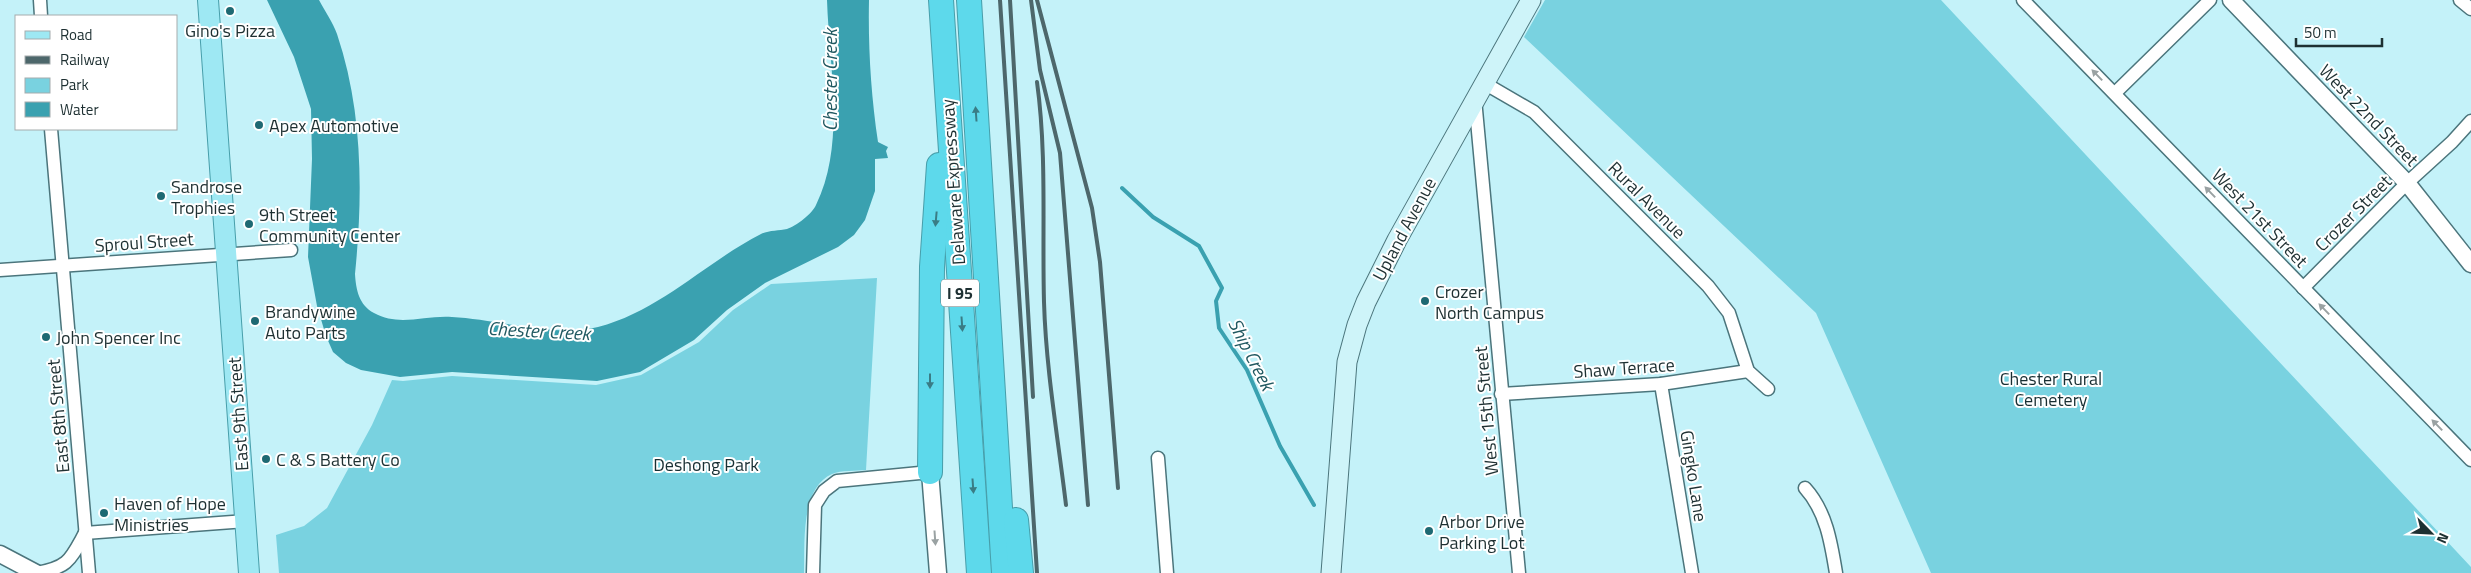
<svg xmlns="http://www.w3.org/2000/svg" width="2471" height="573" viewBox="0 0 2471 573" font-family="'Titillium Web',sans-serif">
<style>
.green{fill:#79d2e0}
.water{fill:#3aa1b0}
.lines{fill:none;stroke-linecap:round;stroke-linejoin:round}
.stream{stroke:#3aa1b0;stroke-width:4}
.minor-casing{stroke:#4b757c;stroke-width:15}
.tertiary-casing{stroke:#4b757c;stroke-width:19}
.secondary-casing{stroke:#4b757c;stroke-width:21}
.primary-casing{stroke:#479eaa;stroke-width:22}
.motorway-casing{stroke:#479eaa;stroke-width:26}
.minor{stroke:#fff;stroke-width:12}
.tertiary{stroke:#fff;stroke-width:16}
.secondary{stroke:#cef4f9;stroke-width:19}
.primary{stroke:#9ee8f3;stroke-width:20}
.motorway{stroke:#5dd9eb;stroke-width:24}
.rail{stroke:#4d676b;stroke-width:4}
.oneway{fill:#9aa2a3}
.oneway2{fill:#3a7c85}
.poi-dot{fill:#1e6973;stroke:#fff;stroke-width:2}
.labels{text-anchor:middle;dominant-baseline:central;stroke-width:4;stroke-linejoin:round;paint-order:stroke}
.shield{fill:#fff;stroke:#626e70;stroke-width:1}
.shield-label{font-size:16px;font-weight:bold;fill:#1e3032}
.poi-label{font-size:18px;fill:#1e3032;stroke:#fff;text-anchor:start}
.street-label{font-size:18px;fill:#1e3032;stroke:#fff}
.park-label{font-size:18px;fill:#182f33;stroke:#fff}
.water-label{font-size:19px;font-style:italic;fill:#215961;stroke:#fff}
</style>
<rect width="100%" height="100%" fill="#c4f2f9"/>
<!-- green -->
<g class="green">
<path d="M1545,0H1941L2471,567V573H1931L1816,313L1524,37Z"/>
<path d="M877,278L866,470C857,471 841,470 832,474C800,488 805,544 804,573H279L276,535L304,526L327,508L372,425L392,380L403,381L452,376L596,385L641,375L699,342L733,310L771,284Z"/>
</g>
<!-- water -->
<path class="water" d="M267,0H319C325,11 333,23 337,34C363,111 363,194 355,274C356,290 359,305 374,313C399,327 425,315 452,317C496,319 555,338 598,327C660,311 706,262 761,234C769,230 779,231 787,229C796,226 812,214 816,205C846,144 829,66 827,0H869C868,47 871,95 878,142L888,147L886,151L888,158L875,159V191L865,220L854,235L838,247L765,283L727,310L694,340L640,372L597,381L452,372L400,377L361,370L346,363L333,352L326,336L317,306L308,257L312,159L311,109L294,57Z"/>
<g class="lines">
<!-- stream -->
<path class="stream" d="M1122,188L1153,217L1199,246L1222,288L1216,301L1219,328L1247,370L1280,446L1314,505"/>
<defs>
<g id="minor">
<path d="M40,0L41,16"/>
<path d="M2023,0L2471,460"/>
<path d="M2460,0L2471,9"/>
<path d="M1484,83L1534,112L1708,286L1729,313L1748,371L1768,389"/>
<path d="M2115,93L2210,0"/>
<path d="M1475,99L1519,573"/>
<path d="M51,129L89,573"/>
<path d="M0,270L291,250"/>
<path d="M2303,288L2407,183L2452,142L2471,121"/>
<path d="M1661,384L1692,573"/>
<path d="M1501,394L1661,384L1748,371"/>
<path d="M1158,458L1167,573"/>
<path d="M1805,488C1826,511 1831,542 1836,573"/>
<path d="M85,533L246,521"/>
<path d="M37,573C69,567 70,560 85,533"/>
<path d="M813,573L815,505L824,491L837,481L930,472"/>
</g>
<g id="tertiary">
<path d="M2231,0L2407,183L2471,264"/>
<path d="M930,472L938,573"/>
<path d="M0,554L36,573"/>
</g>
<path id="secondary" d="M1331,573L1347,362L1357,325L1366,302L1397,240L1531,0"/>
<path id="primary" d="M208,0L249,573"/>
<g id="motorway">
<path d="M941,0L979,573"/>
<path d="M969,0L1004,573"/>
<path d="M930,472L932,267L939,165"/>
<path d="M1016,520L1021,573"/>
</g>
</defs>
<!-- minor casing -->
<use href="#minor" class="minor-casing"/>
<!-- tertiary casing -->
<use href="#tertiary" class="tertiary-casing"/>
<!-- secondary casing -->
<use href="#secondary" class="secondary-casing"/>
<!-- primary casing -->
<use href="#primary" class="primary-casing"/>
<!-- motorway casing -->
<use href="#motorway" class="motorway-casing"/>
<!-- minor -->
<use href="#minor" class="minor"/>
<!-- tertiary -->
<use href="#tertiary" class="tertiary"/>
<!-- secondary -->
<use href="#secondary" class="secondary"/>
<!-- primary -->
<use href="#primary" class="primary"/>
<!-- motorway -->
<use href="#motorway" class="motorway"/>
<!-- rail -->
<g class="rail">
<path d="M1000,0L1037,573"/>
<path d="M1010,0L1033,397"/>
<path d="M1031,0L1040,70L1060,153L1088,505"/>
<path d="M1037,0L1092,208L1100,262L1118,488"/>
<path d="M1037,82C1047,154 1042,229 1044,302C1046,370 1058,438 1066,505"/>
</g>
</g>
<!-- one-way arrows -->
<defs><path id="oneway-solid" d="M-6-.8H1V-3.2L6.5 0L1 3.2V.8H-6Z" transform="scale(1.25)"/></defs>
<g class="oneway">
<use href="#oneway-solid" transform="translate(2097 75) rotate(-134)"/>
<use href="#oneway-solid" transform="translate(2210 192) rotate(-134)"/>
<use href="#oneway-solid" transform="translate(2324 309) rotate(-134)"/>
<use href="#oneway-solid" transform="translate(2437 425) rotate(-134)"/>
<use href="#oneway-solid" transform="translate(935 538) rotate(86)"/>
</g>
<g class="oneway2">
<use href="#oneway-solid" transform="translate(976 114) rotate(-94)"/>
<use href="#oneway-solid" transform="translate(936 219) rotate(95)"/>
<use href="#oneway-solid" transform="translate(962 324) rotate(86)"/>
<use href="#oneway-solid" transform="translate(930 381) rotate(90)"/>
<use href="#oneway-solid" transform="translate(973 486) rotate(86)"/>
</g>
<!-- markers -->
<g class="poi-dot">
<circle cx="230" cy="11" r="5"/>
<circle cx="259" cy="125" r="5"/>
<circle cx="161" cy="196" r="5"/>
<circle cx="249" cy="224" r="5"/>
<circle cx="1425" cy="301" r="5"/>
<circle cx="255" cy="321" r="5"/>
<circle cx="46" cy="337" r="5"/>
<circle cx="266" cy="459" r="5"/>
<circle cx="104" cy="513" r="5"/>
<circle cx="1429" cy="531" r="5"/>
</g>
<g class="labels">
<!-- shield labels -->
<rect class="shield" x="941" y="279.5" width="38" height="27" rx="4"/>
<g class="shield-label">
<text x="960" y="293">I 95</text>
</g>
<!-- poi labels -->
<g class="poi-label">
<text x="230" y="30" text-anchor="middle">Gino's Pizza</text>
<text x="269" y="125">Apex Automotive</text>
<text x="171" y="186">Sandrose<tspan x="171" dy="21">Trophies</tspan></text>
<text x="259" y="214">9th Street<tspan x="259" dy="21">Community Center</tspan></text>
<text x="1435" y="291">Crozer<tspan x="1435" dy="21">North Campus</tspan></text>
<text x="265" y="311">Brandywine<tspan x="265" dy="21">Auto Parts</tspan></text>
<text x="56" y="337">John Spencer Inc</text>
<text x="276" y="459">C &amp; S Battery Co</text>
<text x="114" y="503">Haven of Hope<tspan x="114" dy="21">Ministries</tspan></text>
<text x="1439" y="521">Arbor Drive<tspan x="1439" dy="21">Parking Lot</tspan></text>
</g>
<!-- street labels -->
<g class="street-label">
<text transform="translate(2369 115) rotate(46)">West 22nd Street</text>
<text transform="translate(953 182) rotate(-94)">Delaware Expressway</text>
<text transform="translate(1647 200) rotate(45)">Rural Avenue</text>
<text transform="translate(2353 213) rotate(-45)">Crozer Street</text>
<text transform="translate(2260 218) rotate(46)">West 21st Street</text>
<text transform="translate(1404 229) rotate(-62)">Upland Avenue</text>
<text transform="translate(144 242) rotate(-4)">Sproul Street</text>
<text transform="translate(1624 368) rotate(-4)">Shaw Terrace</text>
<text transform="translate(1486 411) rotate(-95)">West 15th Street</text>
<text transform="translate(238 414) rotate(-94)">East 9th Street</text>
<text transform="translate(58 416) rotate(-95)">East 8th Street</text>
<text transform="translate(1694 476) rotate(81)">Gingko Lane</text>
</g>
<!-- park labels -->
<g class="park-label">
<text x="2051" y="378">Chester Rural<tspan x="2051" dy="21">Cemetery</tspan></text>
<text x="706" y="464">Deshong Park</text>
</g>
<!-- water labels -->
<g class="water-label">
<text transform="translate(829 80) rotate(-90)">Chester Creek</text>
<text transform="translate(539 330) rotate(3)">Chester Creek</text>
<text transform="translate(1252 354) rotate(63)">Ship Creek</text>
</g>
</g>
<!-- legend -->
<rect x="15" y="15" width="162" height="115" fill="#ffffff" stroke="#a5acad"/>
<rect x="25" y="31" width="25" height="8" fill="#9ee8f3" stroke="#a5acad"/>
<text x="60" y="40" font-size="15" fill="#1e3032">Road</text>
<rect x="25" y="56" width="25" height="8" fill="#4d676b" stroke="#a5acad"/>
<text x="60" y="65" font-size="15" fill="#1e3032">Railway</text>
<rect x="25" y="78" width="25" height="15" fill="#79d2e0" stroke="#a5acad"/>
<text x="60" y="90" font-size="15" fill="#1e3032">Park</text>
<rect x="25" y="102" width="25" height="15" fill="#3aa1b0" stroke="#a5acad"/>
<text x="60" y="115" font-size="15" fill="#1e3032">Water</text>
<!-- north arrow -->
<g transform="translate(2431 533) rotate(114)" stroke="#ffffff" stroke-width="4" paint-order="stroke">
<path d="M0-4L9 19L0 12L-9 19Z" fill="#1e3032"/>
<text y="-8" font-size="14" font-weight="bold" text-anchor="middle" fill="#1e3032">N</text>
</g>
<!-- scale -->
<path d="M2296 38v8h86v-8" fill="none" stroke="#1e3032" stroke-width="2.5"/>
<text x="2304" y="38" font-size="15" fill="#1e3032" stroke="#ffffff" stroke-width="4" paint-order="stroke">50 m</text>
</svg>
